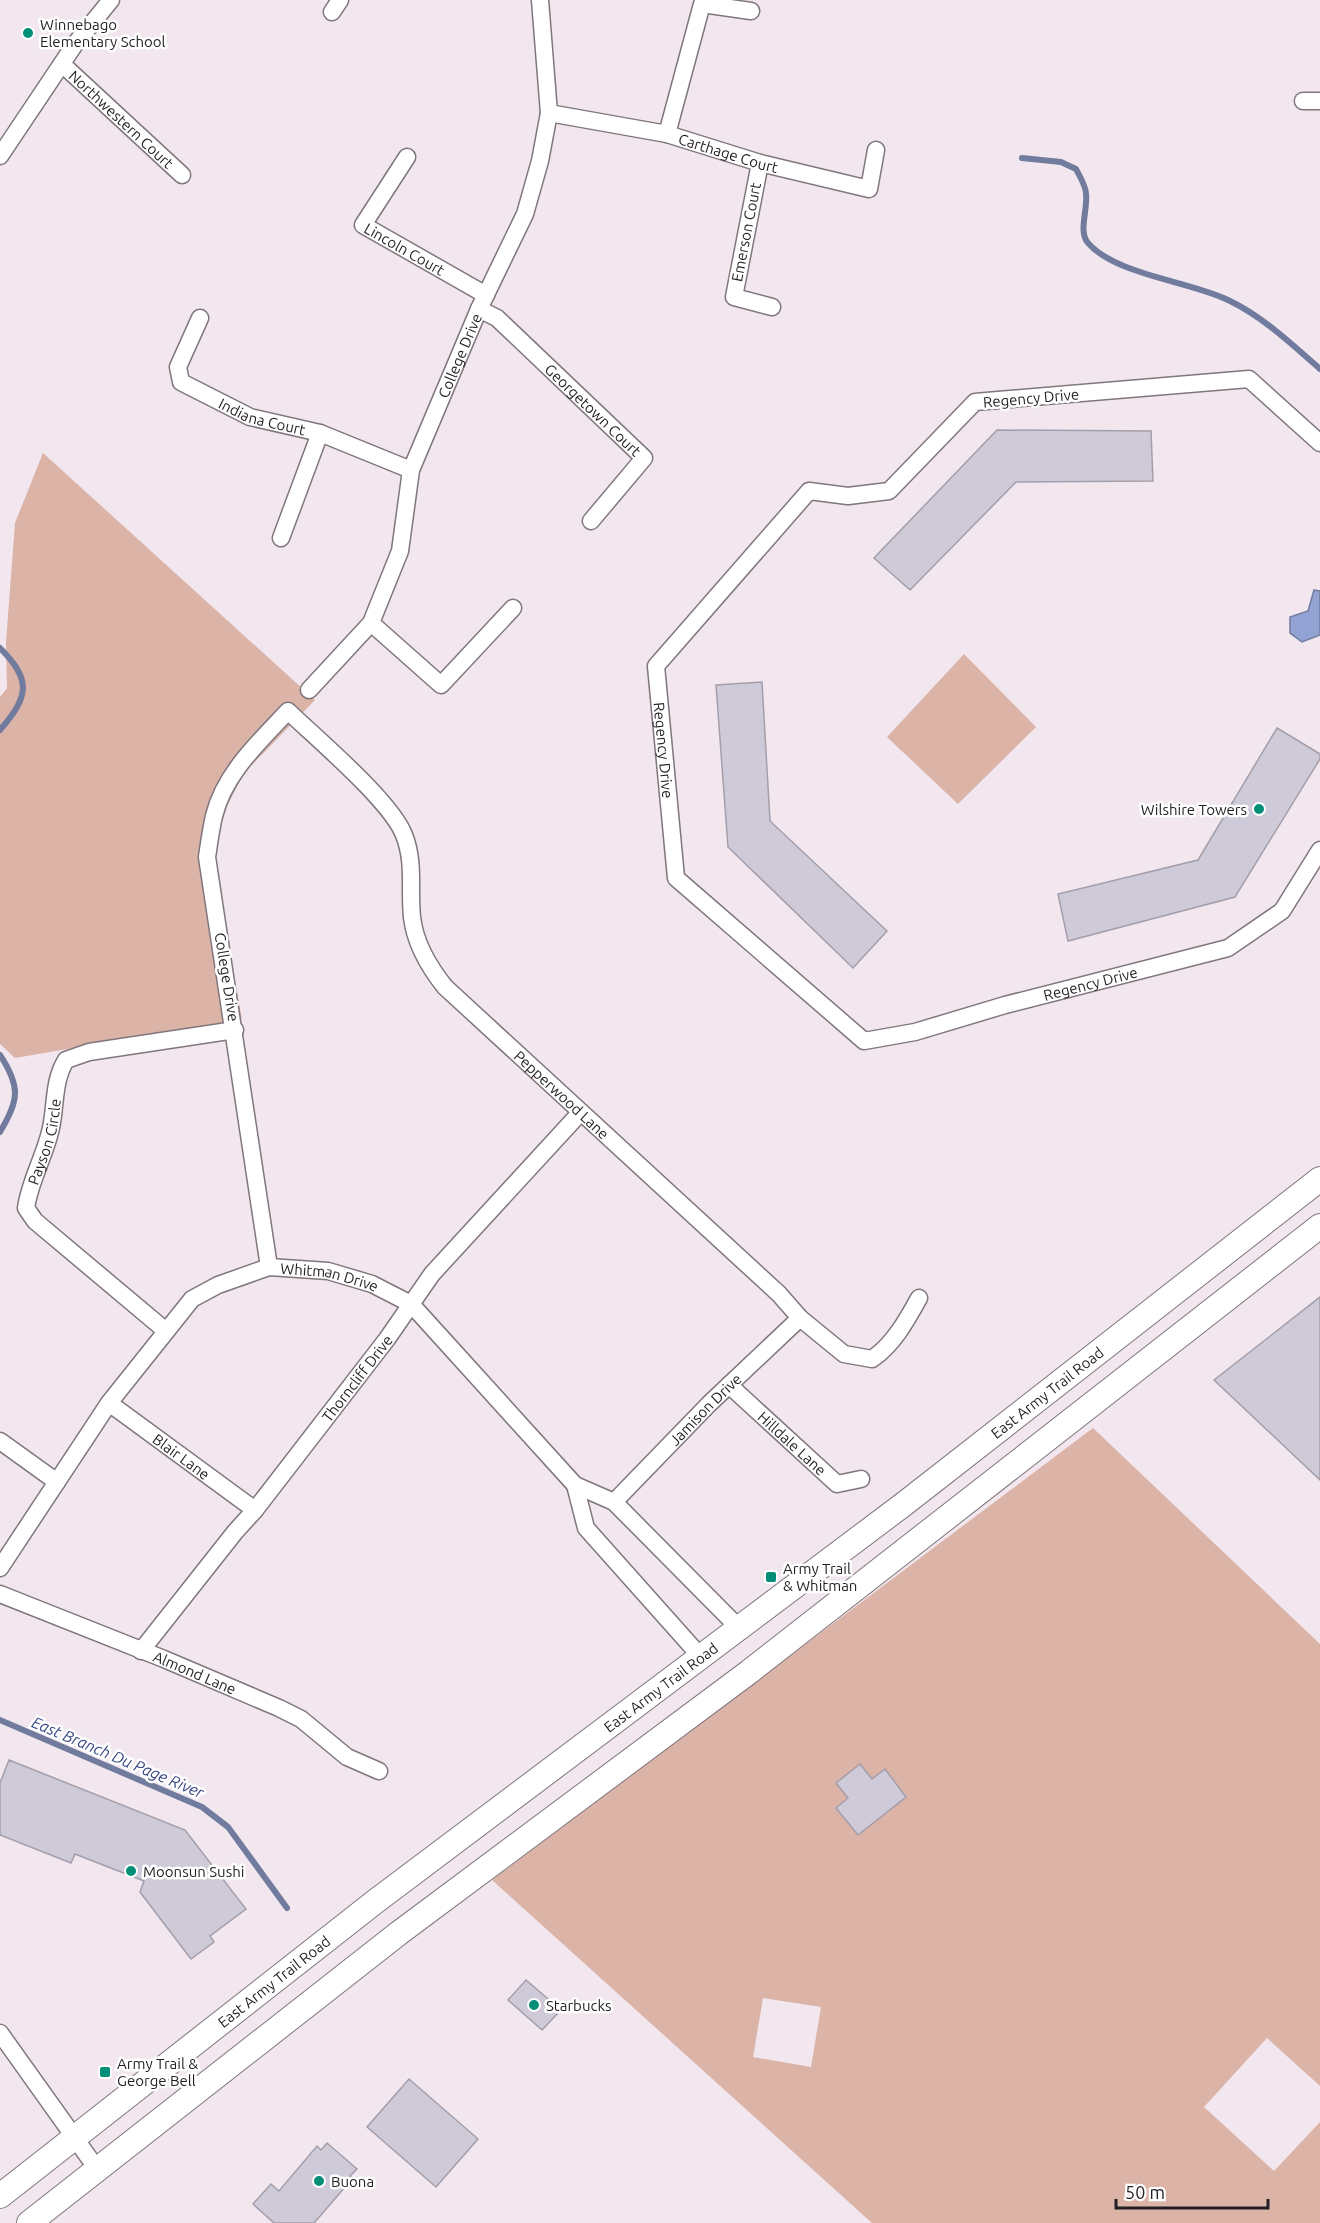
<svg xmlns="http://www.w3.org/2000/svg" width="1320" height="2223" viewBox="0 0 1320 2223" font-family="Ubuntu,sans-serif">
<style>
.green{fill:#dbb3a7;fill-rule:evenodd}
.water{fill:#92a2d2;stroke:#717b9d;stroke-width:1.5}
.lines{fill:none;stroke-linecap:round;stroke-linejoin:round}
.stream{stroke:#717b9d;stroke-width:6}
.building{fill:#cfcad7;stroke:#a39eaa;stroke-width:1.5}
.minor-casing{stroke:#80767e;stroke-width:19}
.secondary-casing{stroke:#80767e;stroke-width:26}
.minor{stroke:#fff;stroke-width:16}
.secondary{stroke:#fff;stroke-width:24}
.poi-dot{fill:#008e78;stroke:#fff;stroke-width:2}
.labels{text-anchor:middle;dominant-baseline:central;stroke-width:5;stroke-linejoin:round;paint-order:stroke}
.poi-label{font-size:15px;fill:#231f22;stroke:#fff;text-anchor:start}
.street-label{font-size:15px;fill:#231f22;stroke:#fff}
.water-label{font-size:16px;font-style:italic;fill:#384784;stroke:#fff}
</style>
<rect width="100%" height="100%" fill="#f2e6ef"/>
<!-- green -->
<g class="green">
<path d="M43,453L315,700L244,773L228,804L211,855L242,1019L15,1058L0,1044V697L7,688L6,642L15,523Z"/>
<path d="M964,654L1036,727L958,804L887,737Z"/>
<path d="M1093,1428L1320,1644V2086L1267,2038L1204,2107L1274,2171L1320,2122V2223H872L492,1880ZM860,1764L872,1779L885,1770L906,1797L858,1835L836,1808L848,1798L836,1783ZM763,1998L821,2007L811,2067L753,2057Z"/>
</g>
<!-- water -->
<path class="water" d="M1314,590L1320,591V635L1302,642L1290,633V617L1308,611Z"/>
<g class="lines">
<!-- stream -->
<g class="stream">
<path d="M1022,158L1061,162L1076,169C1080,177 1086,186 1086,194C1088,209 1078,232 1088,243C1116,275 1189,281 1228,300C1262,316 1292,344 1320,369"/>
<path d="M0,648C33,681 28,697 0,730"/>
<path d="M0,1055C21,1087 19,1100 0,1132"/>
<path d="M0,1720L202,1807L228,1827L287,1908"/>
</g>
</g>
<!-- building -->
<g class="building">
<path d="M997,430L1151,431L1153,481L1016,482L910,590L874,558Z"/>
<path d="M762,682L770,821L887,931L853,968L728,847L716,685Z"/>
<path d="M1277,728L1320,754V759L1235,897L1068,941L1058,894L1198,860Z"/>
<path d="M1320,1297V1480L1214,1380Z"/>
<path d="M9,1760L185,1830L246,1909L210,1936L214,1942L191,1959L140,1892L144,1881L75,1854L71,1863L0,1835V1783Z"/>
<path d="M860,1764L872,1779L885,1769L906,1797L858,1835L836,1808L848,1798L836,1783Z"/>
<path d="M526,1980L561,2010L542,2030L508,2000Z"/>
<path d="M409,2079L478,2139L436,2187L367,2127Z"/>
<path d="M327,2143L357,2169L350,2176L353,2178L314,2223H274L253,2204L271,2184L279,2191L317,2146L321,2150Z"/>
</g>
<g class="lines">
<defs>
<g id="minor">
<path d="M332,12L340,0"/>
<path id="s1" d="M62,64L182,175"/>
<path d="M1303,101H1320"/>
<path id="s2" d="M549,113L667,134L760,163L869,189L876,150"/>
<path d="M667,134L702,4L751,11"/>
<path d="M0,156L75,44L111,0"/>
<path id="s3" d="M407,157L363,225L486,295"/>
<path d="M760,163L734,297L772,307"/>
<path id="s4" d="M479,309L497,318L644,458L591,521"/>
<path id="s5" d="M200,318L178,367L181,382L250,417L320,433L411,470"/>
<path id="s6" d="M1320,443L1249,379L975,402L889,491L848,496L809,491L656,666L676,878L864,1041L915,1032L1005,1005L1228,948L1282,911L1320,850"/>
<path d="M281,538L320,433"/>
<path d="M371,623L441,685L513,608"/>
<path id="s7" d="M309,690L371,623L400,551L411,470L479,309L525,214L540,161L549,113L540,0"/>
<path id="s8" d="M269,1267L207,857C209,844 211,829 214,816C224,774 259,742 288,711C317,739 391,801 404,835C415,862 409,890 412,917C415,944 429,967 445,987L779,1294L800,1318L844,1354L872,1359C893,1345 907,1320 919,1298"/>
<path id="s9" d="M166,1331L35,1221L26,1208C30,1180 45,1156 51,1128C56,1105 53,1081 66,1060L89,1052L235,1030"/>
<path id="s10" d="M729,1385L837,1484L861,1479"/>
<path id="s11" d="M109,1403L255,1510"/>
<path d="M0,1441L57,1482"/>
<path d="M575,1485L586,1528L701,1657"/>
<path id="s12" d="M614,1502L709,1404L800,1318"/>
<path id="s13" d="M0,1568L109,1403L192,1299L218,1285L269,1267L328,1271L372,1284L411,1304L575,1485L614,1502L740,1629"/>
<path id="s14" d="M0,1594L164,1659L279,1708L301,1719L347,1757L379,1771"/>
<path id="s15" d="M141,1651L235,1532L255,1510L387,1339L432,1274L580,1113"/>
<path d="M0,2033L97,2169"/>
</g>
<g id="secondary">
<path id="s16" d="M0,2196L376,1901L904,1504L1320,1179"/>
<path d="M29,2223L399,1933L749,1672L1320,1226"/>
</g>
</defs>
<!-- minor casing -->
<use href="#minor" class="minor-casing"/>
<!-- secondary casing -->
<use href="#secondary" class="secondary-casing"/>
<!-- minor -->
<use href="#minor" class="minor"/>
<!-- secondary -->
<use href="#secondary" class="secondary"/>
</g>
<!-- markers -->
<g class="poi-dot">
<circle cx="28" cy="33" r="6"/>
<circle cx="1259" cy="809" r="6"/>
<rect x="765" y="1571" width="12" height="12" rx="3"/>
<circle cx="131" cy="1871" r="6"/>
<circle cx="534" cy="2005" r="6"/>
<rect x="99" y="2066" width="12" height="12" rx="3"/>
<circle cx="319" cy="2181" r="6"/>
</g>
<g class="labels">
<!-- poi labels -->
<g class="poi-label">
<text x="40" y="24">Winnebago<tspan x="40" dy="17">Elementary School</tspan></text>
<text x="1247" y="809" text-anchor="end">Wilshire Towers</text>
<text x="783" y="1568">Army Trail<tspan x="783" dy="17">&amp; Whitman</tspan></text>
<text x="143" y="1871">Moonsun Sushi</text>
<text x="546" y="2005">Starbucks</text>
<text x="117" y="2063">Army Trail &amp;<tspan x="117" dy="17">George Bell</tspan></text>
<text x="331" y="2181">Buona</text>
</g>
<!-- street labels -->
<g class="street-label">
<text stroke="none"><textPath href="#s1" startOffset="81">Northwestern Court</textPath></text>
<text stroke="none"><textPath href="#s2" startOffset="184">Carthage Court</textPath></text>
<text transform="translate(746 232) rotate(-79)">Emerson Court</text>
<text stroke="none"><textPath href="#s3" startOffset="129">Lincoln Court</textPath></text>
<text stroke="none"><textPath href="#s7" startOffset="375">College Drive</textPath></text>
<text transform="translate(1031 398) rotate(-5)">Regency Drive</text>
<text stroke="none"><textPath href="#s4" startOffset="153">Georgetown Court</textPath></text>
<text stroke="none"><textPath href="#s5" startOffset="158">Indiana Court</textPath></text>
<text stroke="none"><textPath href="#s6" startOffset="892">Regency Drive</textPath></text>
<text transform="translate(227 977) rotate(81)">College Drive</text>
<text stroke="none"><textPath href="#s6" startOffset="1503">Regency Drive</textPath></text>
<text stroke="none"><textPath href="#s8" startOffset="1077">Pepperwood Lane</textPath></text>
<text stroke="none"><textPath href="#s9" startOffset="256">Payson Circle</textPath></text>
<text stroke="none"><textPath href="#s13" startOffset="476">Whitman Drive</textPath></text>
<text stroke="none"><textPath href="#s15" startOffset="348">Thorncliff Drive</textPath></text>
<text stroke="none"><textPath href="#s16" startOffset="1320">East Army Trail Road</textPath></text>
<text stroke="none"><textPath href="#s12" startOffset="130">Jamison Drive</textPath></text>
<text stroke="none"><textPath href="#s10" startOffset="86">Hilldale Lane</textPath></text>
<text stroke="none"><textPath href="#s11" startOffset="90">Blair Lane</textPath></text>
<text stroke="none"><textPath href="#s14" startOffset="210">Almond Lane</textPath></text>
<text stroke="none"><textPath href="#s16" startOffset="834">East Army Trail Road</textPath></text>
<text stroke="none"><textPath href="#s16" startOffset="348">East Army Trail Road</textPath></text>
</g>
<!-- water labels -->
<g class="water-label">
<text transform="translate(118 1757) rotate(23)">East Branch Du Page River</text>
</g>
</g>
<!-- scale -->
<path d="M1116 2199v9h152v-9" fill="none" stroke="#231f22" stroke-width="3"/>
<text x="1125" y="2199" font-size="18" fill="#231f22" stroke="#ffffff" stroke-width="4.5" paint-order="stroke">50 m</text>
</svg>
